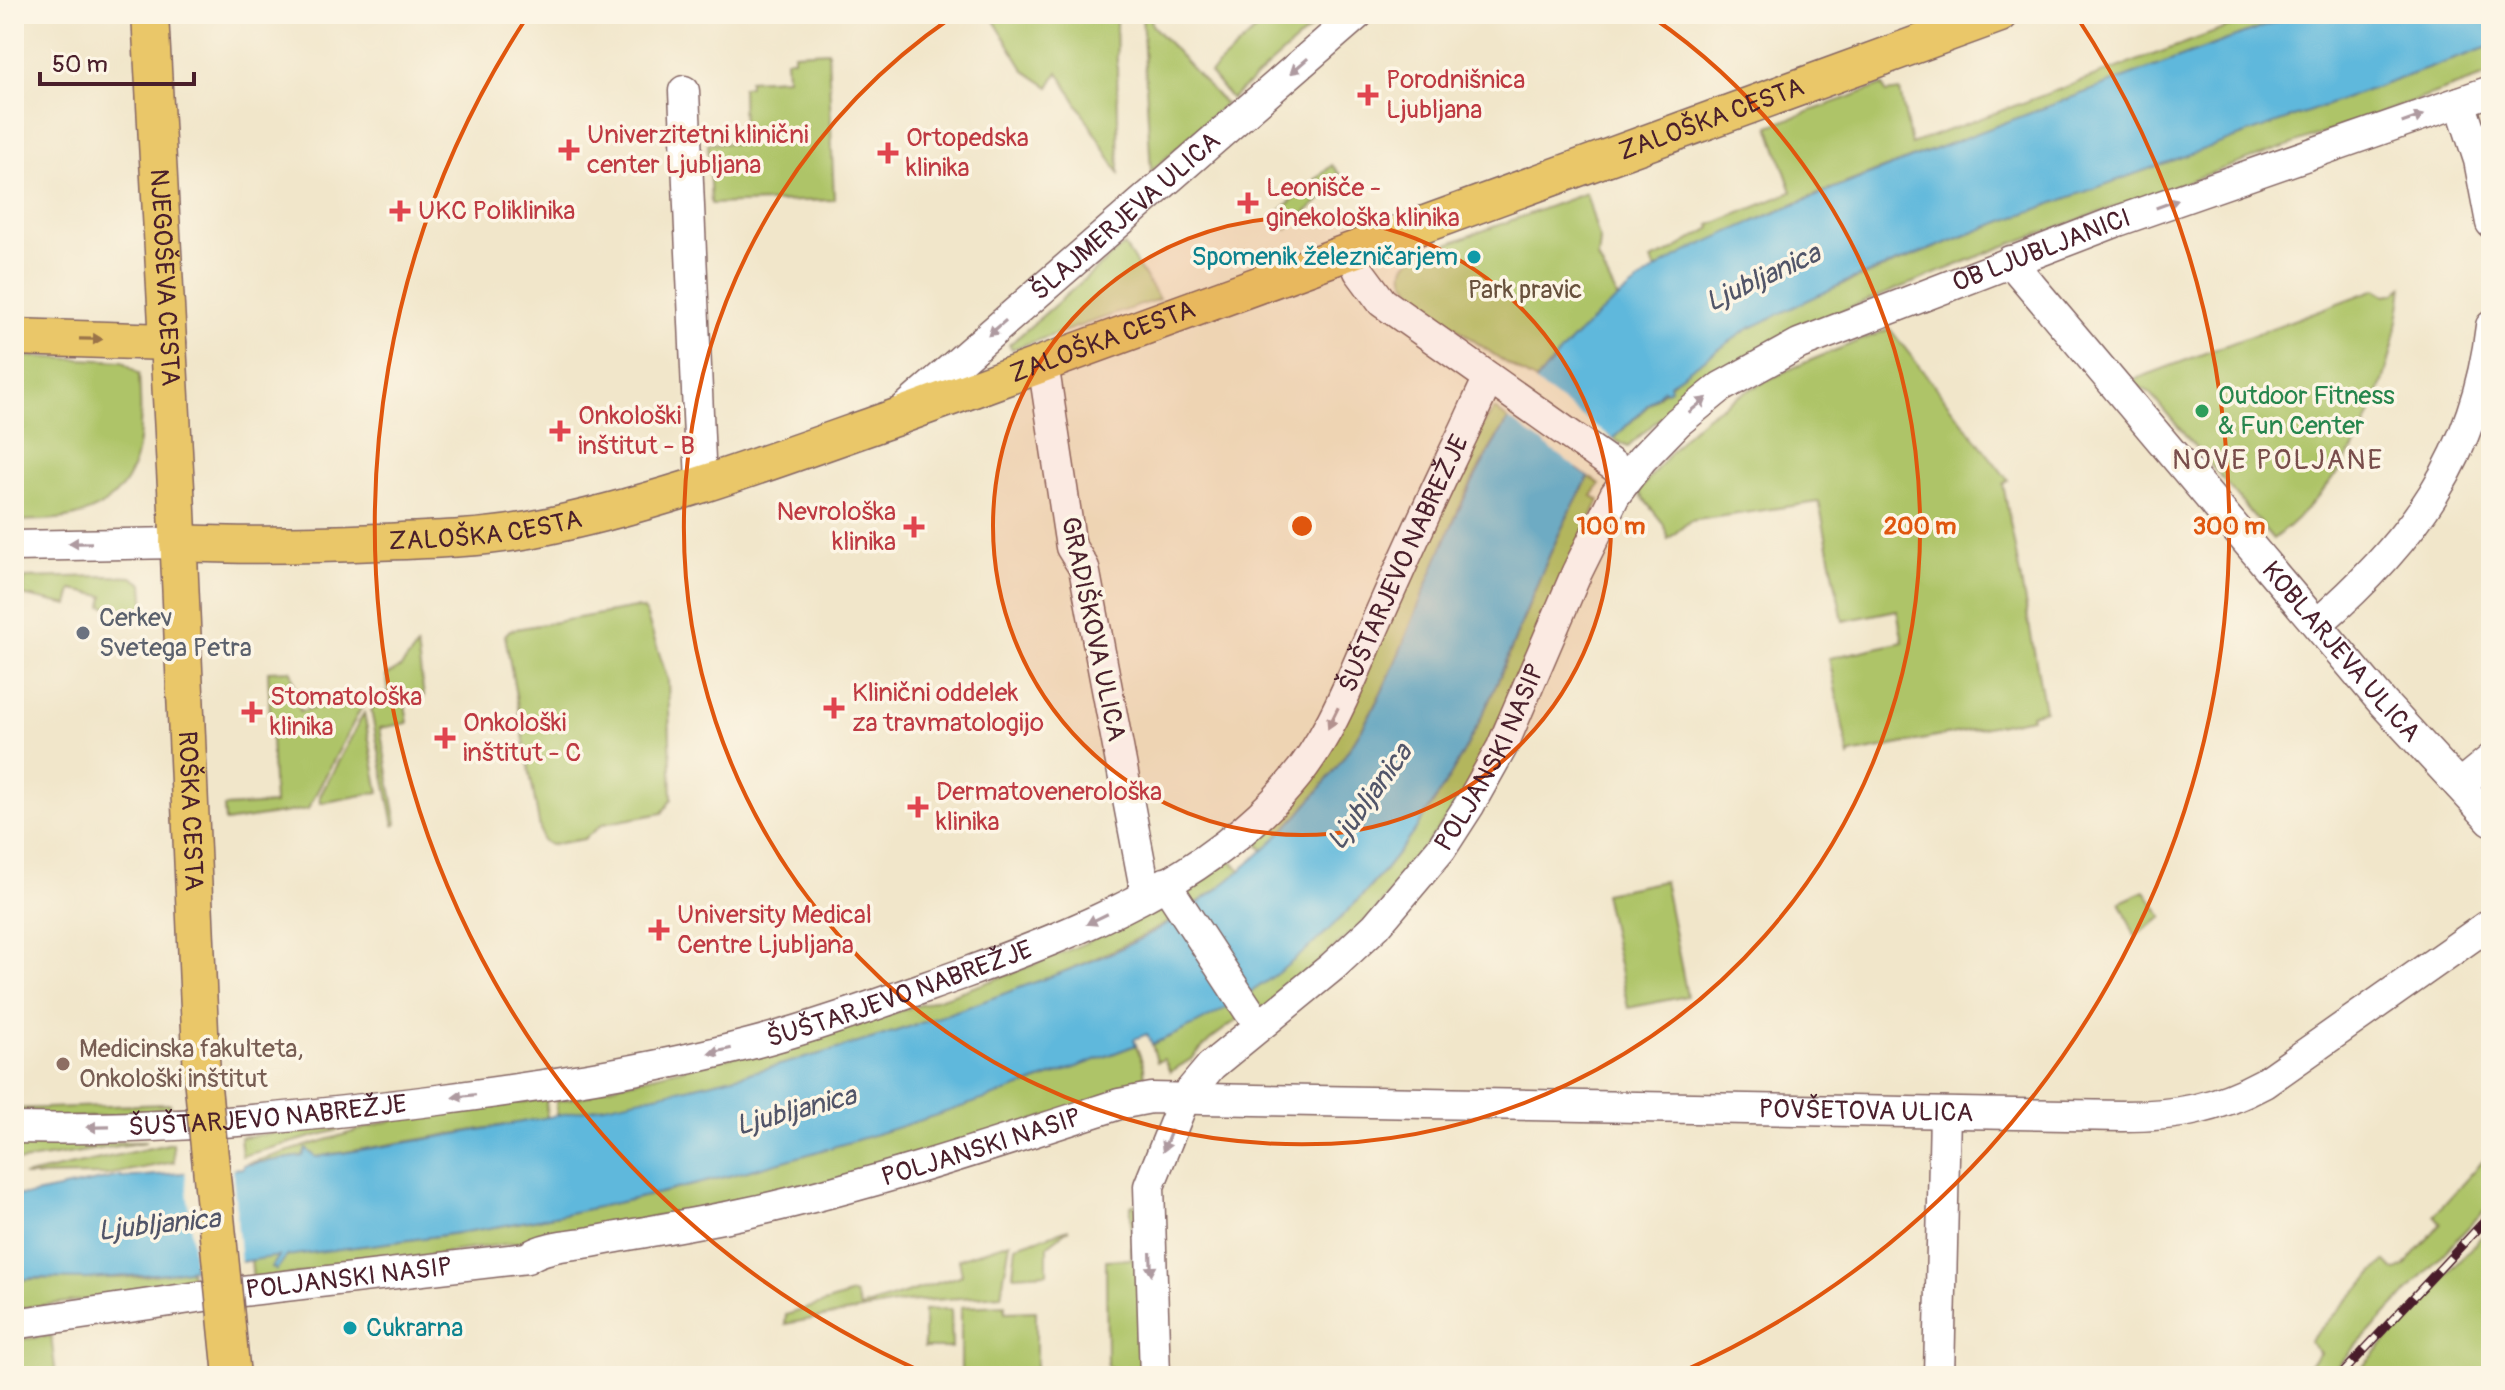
<svg xmlns="http://www.w3.org/2000/svg" width="2505" height="1390" viewBox="0 0 2505 1390" font-family="Pangolin,sans-serif">
<style>
.green{fill:#aec468;stroke:#7c724a;stroke-width:2}
.water{fill:#5fb8dc;stroke:#546c84;stroke-width:2}
.pier{fill:#f1e6ca}
.lines{fill:none;stroke-linecap:round;stroke-linejoin:round}
.minor-casing{stroke:#846563;stroke-width:33}
.major-casing{stroke:#846563;stroke-width:39}
.minor{stroke:#fff;stroke-width:30}
.major{stroke:#eac769;stroke-width:36}
.rail-casing{stroke:#4a1f2b;stroke-width:9}
.rail{stroke:#fcf5e5;stroke-width:6;stroke-dasharray:18;stroke-linecap:butt}
.major-bridge-casing{stroke:#846563;stroke-width:39;stroke-linecap:butt}
.major-bridge{stroke:#eac769;stroke-width:36}
.oneway{fill:#ae9aa0}
.oneway2{fill:#9a734a}
.ring{fill:none;stroke:#e0560e;stroke-width:4}
.health-dot{fill:#e0444e;stroke:#fcf5e5;stroke-width:3}
.culture-dot{fill:#0f9aa8;stroke:#fcf5e5;stroke-width:3}
.leisure-dot{fill:#2e9e5b;stroke:#fcf5e5;stroke-width:3}
.worship-dot{fill:#6b7280;stroke:#fcf5e5;stroke-width:3}
.education-dot{fill:#8d6e63;stroke:#fcf5e5;stroke-width:3}
.labels{text-anchor:middle;dominant-baseline:central;stroke-width:7;stroke-linejoin:round;paint-order:stroke}
.health-label{font-size:26px;fill:#be3a42;stroke:#fcf5e5;text-anchor:start}
.street-label{font-size:26px;fill:#4a1f2b;stroke:#fcf5e5}
.culture-label{font-size:26px;fill:#0d838f;stroke:#fcf5e5;text-anchor:end}
.park-label{font-size:26px;fill:#68513d;stroke:#fcf5e5}
.leisure-label{font-size:26px;fill:#27864d;stroke:#fcf5e5;text-anchor:start}
.worship-label{font-size:26px;fill:#5b616d;stroke:#fcf5e5;text-anchor:start}
.education-label{font-size:26px;fill:#785e54;stroke:#fcf5e5;text-anchor:start}
.water-label{font-size:28px;font-style:italic;fill:#515569;stroke:#fcf5e5}
.neighbourhood-label{font-size:28px;letter-spacing:2px;fill:#794e4c;stroke:#fcf5e5}
.centre{fill:#e0560e;stroke:#fcf5e5;stroke-width:4}
.ring-label{font-size:24px;text-anchor:middle;font-weight:bold;fill:#e0560e;stroke:#fcf5e5;stroke-width:7;stroke-linejoin:round;paint-order:stroke}
</style>
<rect width="100%" height="100%" fill="#fcf5e5"/>
<filter id="ink" filterUnits="userSpaceOnUse"><feTurbulence type="fractalNoise" baseFrequency=".0125" numOctaves="2"/><feDisplacementMap in="SourceGraphic" scale="16" xChannelSelector="R" yChannelSelector="G"/><feConvolveMatrix kernelMatrix="1 2 1 2 8 2 1 2 1" color-interpolation-filters="sRGB"/></filter>
<filter id="wash" filterUnits="userSpaceOnUse"><feTurbulence type="fractalNoise" baseFrequency=".006" numOctaves="4" result="noise"/><feDisplacementMap in="SourceGraphic" scale="32" xChannelSelector="R" yChannelSelector="G"/><feGaussianBlur stdDeviation="1.8" result="paint"/><feColorMatrix in="noise" values="0 0 0 0 0 0 0 0 0 0 0 0 0 0 0 0 0 1.4 0 .05"/><feComposite in="paint" operator="in"/></filter>
<g filter="url(#wash)">
<rect width="100%" height="100%" fill="#f1e6ca"/>
<!-- green -->
<g class="green">
<path d="M990,14H1116L1119,173L1058,72L1049,87L1025,71Z"/>
<path d="M1142,14H1151L1152,25L1225,104L1151,172Z"/>
<path d="M1273,14H1323L1325,16L1231,99L1210,73Z"/>
<path d="M2264,14H2299C2204,48 2109,85 2014,120C1893,165 1769,208 1655,270L1651,260L1666,254L1711,228L1710,225L1792,192L1769,126L1883,85L1886,93L1900,91L1911,144Z"/>
<path d="M2491,46V74L2002,247L1782,335L1696,385L1628,447L1613,439L1676,379L1748,329L1806,299L1987,227Z"/>
<path d="M828,51L834,200L711,204L708,143L743,144L742,87L749,86V80L787,78L786,59H794V53Z"/>
<path d="M1332,165L1344,179L1287,229L1274,216Z"/>
<path d="M1586,193L1600,241L1598,258L1618,299L1572,340L1536,381C1511,367 1409,300 1404,277C1402,267 1407,262 1414,256Z"/>
<path d="M1124,245L1159,299L1012,349L1009,345Z"/>
<path d="M2403,287C2391,389 2356,475 2273,539L2149,392L2137,386L2133,380L2376,289L2386,295L2396,293Z"/>
<path d="M1890,329L2008,480L2003,484L2045,710L2031,714L2032,718L1851,754L1849,757L1829,658L1903,642L1897,610L1843,621L1819,502L1690,521L1668,539L1663,523L1638,492C1661,465 1683,432 1713,412C1767,375 1830,352 1890,329Z"/>
<path d="M14,356L123,361L139,374C142,432 147,497 76,516C56,521 34,520 14,521Z"/>
<path d="M1495,409L1509,420C1461,486 1437,565 1405,640C1373,717 1329,796 1264,851L1253,839L1473,439Z"/>
<path d="M1589,477L1600,484L1592,496L1599,500L1468,789L1375,912L1265,1009L1244,995C1287,964 1329,932 1365,893C1411,843 1459,767 1487,705C1523,629 1546,549 1589,477Z"/>
<path d="M107,576L132,577L143,584L145,614H140V619L129,617V611L102,606L104,596L72,590L68,605L22,595L25,578Z"/>
<path d="M635,608L644,610L646,614L668,680L672,799L662,813L603,824L584,839L550,845L542,840L505,635L510,630Z"/>
<path d="M417,647L424,696L415,702L405,704L408,723L380,728L397,824L394,825L371,711L381,694L389,692L386,676L401,667Z"/>
<path d="M291,670L300,711L367,697L308,809L225,822L224,807L274,804L268,671Z"/>
<path d="M364,713L379,792L321,803L320,796Z"/>
<path d="M1230,859L1242,872L1187,910L1178,896Z"/>
<path d="M1664,881L1687,996L1628,1008L1604,893Z"/>
<path d="M2145,891L2163,917L2135,936L2120,902Z"/>
<path d="M1171,900L1180,916C1100,961 1015,992 928,1021C807,1061 683,1094 557,1116L556,1101L591,1095V1091C789,1042 992,1000 1171,900Z"/>
<path d="M1236,1000L1246,1013L1211,1039L1191,1059L1170,1072L1164,1059L1157,1062L1152,1044L1169,1037Z"/>
<path d="M1136,1045L1144,1067L1145,1087L829,1182L563,1236L253,1280L251,1259C345,1248 439,1238 533,1220C739,1181 940,1119 1136,1045Z"/>
<path d="M546,1099L547,1118L316,1157L306,1149L304,1156L243,1165L396,1119Z"/>
<path d="M170,1104L171,1115L14,1119V1109Z"/>
<path d="M356,1124L353,1126L242,1156L240,1137Z"/>
<path d="M146,1142L22,1161H14V1144Z"/>
<path d="M173,1143L174,1162L106,1175L23,1176Z"/>
<path d="M2491,1152V1203L2328,1376H2299L2320,1353L2309,1342L2315,1335L2385,1261L2395,1271L2405,1265L2441,1223L2434,1215Z"/>
<path d="M1139,1203L1143,1376H1113L1112,1369L1107,1366L1106,1260L1131,1259V1206Z"/>
<path d="M2491,1226V1376H2354Z"/>
<path d="M1069,1229L1047,1246V1273L1013,1275L1016,1246Z"/>
<path d="M1010,1242L1001,1295L906,1302L785,1324L786,1315L852,1294L855,1295L860,1308L962,1275L959,1259Z"/>
<path d="M190,1269L193,1286L14,1309V1281C37,1277 60,1278 83,1278C118,1279 156,1276 190,1269Z"/>
<path d="M1005,1305V1312L1036,1311V1376H961V1307Z"/>
<path d="M951,1309L952,1348H924V1310Z"/>
<path d="M51,1336L56,1376H14V1340Z"/>
</g>
<!-- water -->
<path class="water" d="M2299,14H2491V46L1987,227L1846,282L1748,329L1676,379L1670,384L1671,389L1666,391L1664,389L1613,439L1604,433L1578,469L1589,477C1546,549 1522,628 1488,703C1421,850 1305,984 1152,1044L1147,1034L1134,1039L1136,1045C940,1119 739,1181 533,1220C451,1236 369,1245 287,1256L276,1270L272,1267L279,1256L168,1273L87,1279L34,1278L14,1281V1195H30L121,1176V1178L243,1168V1165L303,1156L306,1149L316,1157C552,1120 787,1077 1011,991C1068,970 1125,952 1177,918C1249,870 1308,814 1355,740C1392,682 1413,616 1440,553C1479,459 1530,371 1610,305C1625,293 1641,279 1658,268C1692,247 1730,232 1767,216C1812,198 1857,179 1902,162C2034,111 2166,62 2299,14Z"/>
<!-- pier -->
<g class="pier">
<path d="M1532,380L1616,441L1612,443L1605,438L1583,468L1592,475L1591,478L1506,417Z"/>
<path d="M232,1165L241,1264L195,1272L185,1168Z"/>
</g>
</g>
<g filter="url(#ink)">
<g class="lines">
<defs>
<g id="minor">
<path d="M684,91L701,483"/>
<path d="M2460,102L2479,160L2491,223"/>
<path d="M1351,252L1359,271L1382,302L1628,476"/>
<path id="s1" d="M2010,261L2383,703L2491,820"/>
<path d="M1043,363L1071,547L1084,568L1146,894"/>
<path id="s2" d="M901,412L1358,14"/>
<path d="M14,546L178,543"/>
<path d="M2317,624C2412,542 2476,456 2491,326"/>
<path d="M2459,785L2491,759"/>
<path d="M1165,883L1249,1011"/>
<path id="s3" d="M14,1128C156,1131 298,1118 438,1100C543,1086 647,1071 750,1044C823,1025 894,998 965,973C1081,931 1208,880 1290,784C1330,738 1351,680 1375,625C1402,564 1429,504 1458,444C1469,422 1478,400 1489,378"/>
<path id="s4" d="M14,1324L225,1293L527,1258C543,1246 572,1245 591,1242C643,1232 695,1224 746,1213C873,1185 996,1144 1119,1104L1151,1098L2123,1116C2177,1116 2216,1109 2264,1083L2491,923"/>
<path id="s5" d="M1155,1376L1149,1186L1185,1097L1211,1066L1332,967L1376,926L1441,849L1470,804L1502,747L1577,572L1615,495L1642,459L1678,422L1721,387L1799,344L2115,222L2491,91"/>
<path d="M1939,1376L1945,1113"/>
</g>
<g id="major">
<path id="s6" d="M150,14L176,488L202,1077"/>
<path d="M14,337L168,342"/>
<path id="s7" d="M178,543C245,546 311,545 378,542C429,540 479,539 529,530C653,506 775,460 894,418L2000,14"/>
</g>
</defs>
<!-- minor casing -->
<use href="#minor" class="minor-casing"/>
<!-- major casing -->
<use href="#major" class="major-casing"/>
<!-- minor -->
<use href="#minor" class="minor"/>
<!-- major -->
<use href="#major" class="major"/>
<defs>
<path id="rail" d="M2340,1376L2491,1214"/>
</defs>
<!-- rail casing -->
<use href="#rail" class="rail-casing"/>
<!-- rail -->
<use href="#rail" class="rail"/>
<defs>
<path id="major-bridge" d="M202,1077L232,1376"/>
</defs>
<!-- major-bridge casing -->
<use href="#major-bridge" class="major-bridge-casing"/>
<!-- major-bridge -->
<use href="#major-bridge" class="major-bridge"/>
</g>
<!-- one-way arrows -->
<defs><path id="oneway-solid" d="M-6-.8H1V-3.2L6.5 0L1 3.2V.8H-6Z" transform="scale(2)"/></defs>
<g class="oneway">
<use href="#oneway-solid" transform="translate(1299 66) rotate(139)"/>
<use href="#oneway-solid" transform="translate(2413 119) rotate(-19)"/>
<use href="#oneway-solid" transform="translate(2167 204) rotate(-19)"/>
<use href="#oneway-solid" transform="translate(997 328) rotate(139)"/>
<use href="#oneway-solid" transform="translate(1698 405) rotate(-39)"/>
<use href="#oneway-solid" transform="translate(80 543) rotate(179)"/>
<use href="#oneway-solid" transform="translate(1333 718) rotate(116)"/>
<use href="#oneway-solid" transform="translate(1097 919) rotate(154)"/>
<use href="#oneway-solid" transform="translate(720 1051) rotate(167)"/>
<use href="#oneway-solid" transform="translate(464 1096) rotate(173)"/>
<use href="#oneway-solid" transform="translate(98 1127) rotate(179)"/>
<use href="#oneway-solid" transform="translate(1167 1141) rotate(112)"/>
<use href="#oneway-solid" transform="translate(1151 1264) rotate(88)"/>
</g>
<use class="oneway2" href="#oneway-solid" transform="translate(91 339) rotate(1)"/>
</g>
<!-- distance rings -->
<circle cx="1302" cy="526" r="309" fill="#e0560e" fill-opacity=".12"/>
<g class="ring">
<circle cx="1302" cy="526" r="309"/>
<path d="M1652 17A618 618 0 1 1 952 17"/>
<path d="M925 1373A927 927 0 0 1 529 14M2075 14A927 927 0 0 1 1679 1373"/>
</g>
<!-- markers -->
<g class="health-dot">
<path d="M1364 83h8v8h8v8h-8v8h-8v-8h-8v-8h8z"/>
<path d="M565 138h8v8h8v8h-8v8h-8v-8h-8v-8h8z"/>
<path d="M884 141h8v8h8v8h-8v8h-8v-8h-8v-8h8z"/>
<path d="M1244 191h8v8h8v8h-8v8h-8v-8h-8v-8h8z"/>
<path d="M396 199h8v8h8v8h-8v8h-8v-8h-8v-8h8z"/>
<path d="M556 419h8v8h8v8h-8v8h-8v-8h-8v-8h8z"/>
<path d="M910 515h8v8h8v8h-8v8h-8v-8h-8v-8h8z"/>
<path d="M830 696h8v8h8v8h-8v8h-8v-8h-8v-8h8z"/>
<path d="M248 700h8v8h8v8h-8v8h-8v-8h-8v-8h8z"/>
<path d="M441 726h8v8h8v8h-8v8h-8v-8h-8v-8h8z"/>
<path d="M914 795h8v8h8v8h-8v8h-8v-8h-8v-8h8z"/>
<path d="M655 918h8v8h8v8h-8v8h-8v-8h-8v-8h8z"/>
</g>
<g class="culture-dot">
<circle cx="1474" cy="257" r="8"/>
<circle cx="350" cy="1328" r="8"/>
</g>
<circle class="leisure-dot" cx="2202" cy="411" r="8"/>
<circle class="worship-dot" cx="83" cy="633" r="8"/>
<circle class="education-dot" cx="63" cy="1064" r="8"/>
<g class="labels">
<!-- health labels -->
<g class="health-label">
<text x="1386" y="80">Porodnišnica<tspan x="1386" dy="30">Ljubljana</tspan></text>
<text x="587" y="135">Univerzitetni klinični<tspan x="587" dy="30">center Ljubljana</tspan></text>
<text x="906" y="138">Ortopedska<tspan x="906" dy="30">klinika</tspan></text>
<text x="1266" y="188">Leonišče -<tspan x="1266" dy="30">ginekološka klinika</tspan></text>
<text x="418" y="211">UKC Poliklinika</text>
<text x="578" y="416">Onkološki<tspan x="578" dy="30">inštitut - B</tspan></text>
<text x="896" y="512" text-anchor="end">Nevrološka<tspan x="896" dy="30">klinika</tspan></text>
<text x="852" y="693">Klinični oddelek<tspan x="852" dy="30">za travmatologijo</tspan></text>
<text x="270" y="697">Stomatološka<tspan x="270" dy="30">klinika</tspan></text>
<text x="463" y="723">Onkološki<tspan x="463" dy="30">inštitut - C</tspan></text>
<text x="936" y="792">Dermatovenerološka<tspan x="936" dy="30">klinika</tspan></text>
<text x="677" y="915">University Medical<tspan x="677" dy="30">Centre Ljubljana</tspan></text>
</g>
<!-- street labels -->
<g class="street-label">
<text stroke="none"><textPath href="#s7" startOffset="1604">ZALOŠKA CESTA</textPath></text>
<text stroke="none"><textPath href="#s2" startOffset="298">ŠLAJMERJEVA ULICA</textPath></text>
<text stroke="none"><textPath href="#s5" startOffset="1540">OB LJUBLJANICI</textPath></text>
<text stroke="none"><textPath href="#s6" startOffset="264">NJEGOŠEVA CESTA</textPath></text>
<text stroke="none"><textPath href="#s7" startOffset="956">ZALOŠKA CESTA</textPath></text>
<text stroke="none"><textPath href="#s7" startOffset="308">ZALOŠKA CESTA</textPath></text>
<text stroke="none"><textPath href="#s3" startOffset="1598">ŠUŠTARJEVO NABREŽJE</textPath></text>
<text transform="translate(1093 629) rotate(78)">GRADIŠKOVA ULICA</text>
<text stroke="none"><textPath href="#s1" startOffset="512">KOBLARJEVA ULICA</textPath></text>
<text stroke="none"><textPath href="#s5" startOffset="748">POLJANSKI NASIP</textPath></text>
<text stroke="none"><textPath href="#s6" startOffset="798">ROŠKA CESTA</textPath></text>
<text stroke="none"><textPath href="#s3" startOffset="900">ŠUŠTARJEVO NABREŽJE</textPath></text>
<text stroke="none"><textPath href="#s4" startOffset="1878">POVŠETOVA ULICA</textPath></text>
<text stroke="none"><textPath href="#s3" startOffset="254">ŠUŠTARJEVO NABREŽJE</textPath></text>
<text stroke="none"><textPath href="#s4" startOffset="986">POLJANSKI NASIP</textPath></text>
<text stroke="none"><textPath href="#s4" startOffset="338">POLJANSKI NASIP</textPath></text>
</g>
<!-- culture labels -->
<g class="culture-label">
<text x="1458" y="257">Spomenik železničarjem</text>
<text x="366" y="1328" text-anchor="start">Cukrarna</text>
</g>
<!-- park labels -->
<g class="park-label">
<text x="1525" y="290">Park pravic</text>
</g>
<!-- leisure labels -->
<g class="leisure-label">
<text x="2218" y="396">Outdoor Fitness<tspan x="2218" dy="30">&amp; Fun Center</tspan></text>
</g>
<!-- worship labels -->
<g class="worship-label">
<text x="99" y="618">Cerkev<tspan x="99" dy="30">Svetega Petra</tspan></text>
</g>
<!-- education labels -->
<g class="education-label">
<text x="79" y="1049">Medicinska fakulteta,<tspan x="79" dy="30">Onkološki inštitut</tspan></text>
</g>
<!-- water labels -->
<g class="water-label">
<text transform="translate(1763 278) rotate(-25)">Ljubljanica</text>
<text transform="translate(1370 797) rotate(-54)">Ljubljanica</text>
<text transform="translate(796 1111) rotate(-15)">Ljubljanica</text>
<text transform="translate(159 1225) rotate(-6)">Ljubljanica</text>
</g>
<!-- neighbourhood labels -->
<g class="neighbourhood-label">
<text x="2278" y="460">NOVE POLJANE</text>
</g>
</g>
<circle cx="1302" cy="526" r="12" class="centre"/>
<g class="ring-label">
<text x="1611" y="534">100 m</text>
<text x="1920" y="534">200 m</text>
<text x="2229" y="534">300 m</text>
</g>
<!-- margin -->
<rect width="2505" height="1390" fill="none" stroke="#fcf5e5" stroke-width="48"/>
<!-- scale -->
<path d="M40 72v12h154v-12" fill="none" stroke="#4a1f2b" stroke-width="4"/>
<text x="52" y="72" font-size="24" fill="#4a1f2b" stroke="#fcf5e5" stroke-width="6" paint-order="stroke">50 m</text>
</svg>
